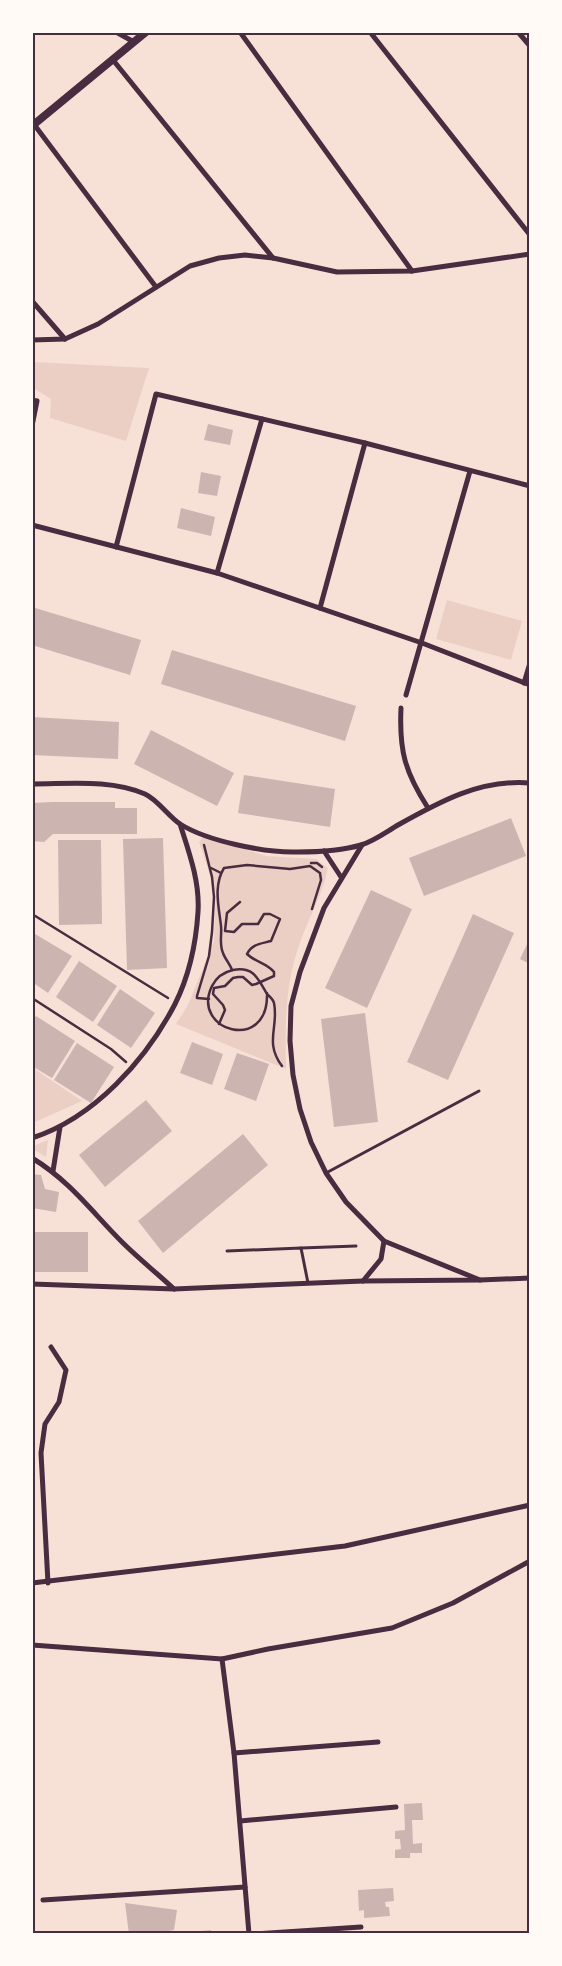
<svg xmlns="http://www.w3.org/2000/svg" width="562" height="1966" viewBox="0 0 562 1966" font-family="'Source Sans 3',sans-serif">
<style>
.green{fill:#ebcfc5}
.building{fill:#ccb4b1}
.lines{fill:none;stroke-linecap:round;stroke-linejoin:round}
.path{stroke:#4a2c40;stroke-width:2.5}
.service{stroke:#4a2c40;stroke-width:3}
.minor{stroke:#4a2c40;stroke-width:5}
.tertiary{stroke:#4a2c40;stroke-width:8}
.neatline{fill:none;stroke:#4a2c40;stroke-width:2}
</style>
<rect width="100%" height="100%" fill="#f7e1d7"/>
<!-- green -->
<g class="green">
<path d="M34,362L149,368L126,441L50,418L51,399L33,388Z"/>
<path d="M447,600L522,621L511,660L436,639Z"/>
<path d="M204,836L266,856L316,859L328,868C323,893 310,915 301,940C285,982 285,1024 286,1069L176,1024L188,1005L214,941L216,893L199,842Z"/>
<path d="M32,1068H33L82,1101L33,1123Z"/>
<path d="M48,1140L46,1157L33,1149V1146Z"/>
</g>
<!-- building -->
<g class="building">
<path d="M208,424L233,430L230,445L204,440Z"/>
<path d="M201,472L221,476L217,496L198,493Z"/>
<path d="M181,508L215,517L211,536L177,528Z"/>
<path d="M32,607L141,640L130,675L32,645Z"/>
<path d="M172,650L356,706L345,741L161,684Z"/>
<path d="M32,717L119,722L118,759L32,755Z"/>
<path d="M151,730L234,773L217,806L134,764Z"/>
<path d="M244,775L335,789L330,827L238,813Z"/>
<path d="M52,802H115V808H137V834H53L44,842L32,841V803Z"/>
<path d="M511,818L526,856L424,896L409,858Z"/>
<path d="M163,838L167,968L127,970L123,839Z"/>
<path d="M58,840H101L102,924L59,925Z"/>
<path d="M371,890L412,909L367,1008L325,988Z"/>
<path d="M473,914L514,933L448,1080L407,1062Z"/>
<path d="M35,934L72,956L48,993L32,982V937Z"/>
<path d="M530,938V964L520,959Z"/>
<path d="M79,961L117,986L93,1022L56,997Z"/>
<path d="M120,989L155,1013L131,1048L97,1025Z"/>
<path d="M365,1013L378,1122L334,1127L321,1019Z"/>
<path d="M36,1016L75,1041L52,1078L32,1066V1021Z"/>
<path d="M192,1042L223,1054L212,1085L180,1073Z"/>
<path d="M77,1043L114,1067L91,1103L54,1080Z"/>
<path d="M237,1053L269,1064L256,1101L224,1089Z"/>
<path d="M146,1100L172,1131L105,1187L79,1155Z"/>
<path d="M243,1134L268,1165L163,1253L138,1221Z"/>
<path d="M32,1174L41,1175L45,1189L59,1192L56,1212L32,1208Z"/>
<rect x="32" y="1232" width="56" height="40"/>
<path d="M422,1803L423,1820H412L413,1844L422,1843V1853H410V1858H395V1850L401,1849L400,1839H395V1831L405,1830L404,1804Z"/>
<path d="M393,1888L394,1901L385,1902L386,1907H389L390,1916L364,1918V1910L359,1911L358,1890Z"/>
<path d="M125,1903L177,1910L174,1930L154,1934H129Z"/>
<path d="M211,1930L212,1934H191V1932Z"/>
</g>
<g class="lines">
<!-- path -->
<g class="path">
<path d="M204,845L212,877L214,897L212,932L209,956L197,996V998L209,999"/>
<path d="M311,863H317L322,867"/>
<path d="M211,868L221,873"/>
<path d="M32,914L168,998"/>
<path d="M232,970C230,964 225,959 223,953C219,944 222,935 221,926C219,907 213,886 224,868L247,865L290,869L310,866L320,873L321,880L312,909"/>
<path d="M267,993C269,1054 190,1031 212,986C216,978 224,972 233,970C254,966 258,979 267,994C270,997 273,999 274,1003C279,1027 264,1042 282,1066"/>
<path d="M32,998L111,1049L126,1062"/>
<path d="M219,1024L225,1010L223,1005L213,994L214,988L225,986L233,978L238,977H243L252,985L256,984L274,976V972C267,963 255,962 247,954C252,944 260,944 271,941L280,919L270,914H264L258,924H242L234,932L225,931L227,913L240,902"/>
</g>
<!-- service -->
<g class="service">
<path d="M326,1173L479,1091"/>
<path d="M301,1248L356,1246"/>
<path d="M227,1251L301,1248L308,1283"/>
</g>
<!-- minor -->
<g class="minor">
<path d="M116,32L134,42"/>
<path d="M240,32L412,271"/>
<path d="M370,32L530,235"/>
<path d="M518,32L530,46"/>
<path d="M113,60L273,258"/>
<path d="M33,123L156,287"/>
<path d="M32,301L65,339"/>
<path d="M32,340L65,339L98,324L190,266L219,258L245,255L273,258L337,272L412,271L530,254"/>
<path d="M32,400L37,401L32,426"/>
<path d="M32,525L217,573L422,643L530,685"/>
<path d="M116,547L156,394L365,443L530,486"/>
<path d="M217,573L262,419"/>
<path d="M320,608L365,443"/>
<path d="M524,683L530,663"/>
<path d="M406,695L470,471"/>
<path d="M401,708C399,751 405,772 428,808"/>
<path d="M32,784C70,784 110,779 145,794C158,800 168,816 180,824C207,841 265,853 297,852C318,852 341,851 361,845C374,841 386,832 398,825C439,802 480,779 530,783"/>
<path d="M362,845L324,908L300,972L291,1006L290,1041L293,1075L300,1109L311,1142L326,1173L346,1202L384,1241L480,1280"/>
<path d="M324,851L341,877"/>
<path d="M32,1138C94,1118 146,1060 175,1004C189,976 196,943 198,912C200,882 189,852 180,824"/>
<path d="M32,1158C70,1181 92,1212 122,1242C139,1259 157,1273 174,1289"/>
<path d="M53,1171L60,1127"/>
<path d="M363,1281L381,1259L384,1241"/>
<path d="M32,1284L174,1289L363,1281L480,1280L530,1278"/>
<path d="M32,1583L345,1546L530,1505"/>
<path d="M48,1583L41,1453L45,1424L59,1402L66,1370L51,1347"/>
<path d="M32,1645L222,1659L268,1649L392,1628L453,1603L530,1561"/>
<path d="M222,1659L234,1753L249,1934"/>
<path d="M234,1753L378,1742"/>
<path d="M240,1821L396,1807"/>
<path d="M43,1900L245,1887"/>
<path d="M254,1934L361,1927"/>
</g>
<!-- tertiary -->
<path class="tertiary" d="M32,126L146,32"/>
</g>
<!-- border -->
<rect width="562" height="1966" fill="none" stroke="#fffaf5" stroke-width="68"/>
<rect x="34" y="34" width="494" height="1898" class="neatline"/>
</svg>
